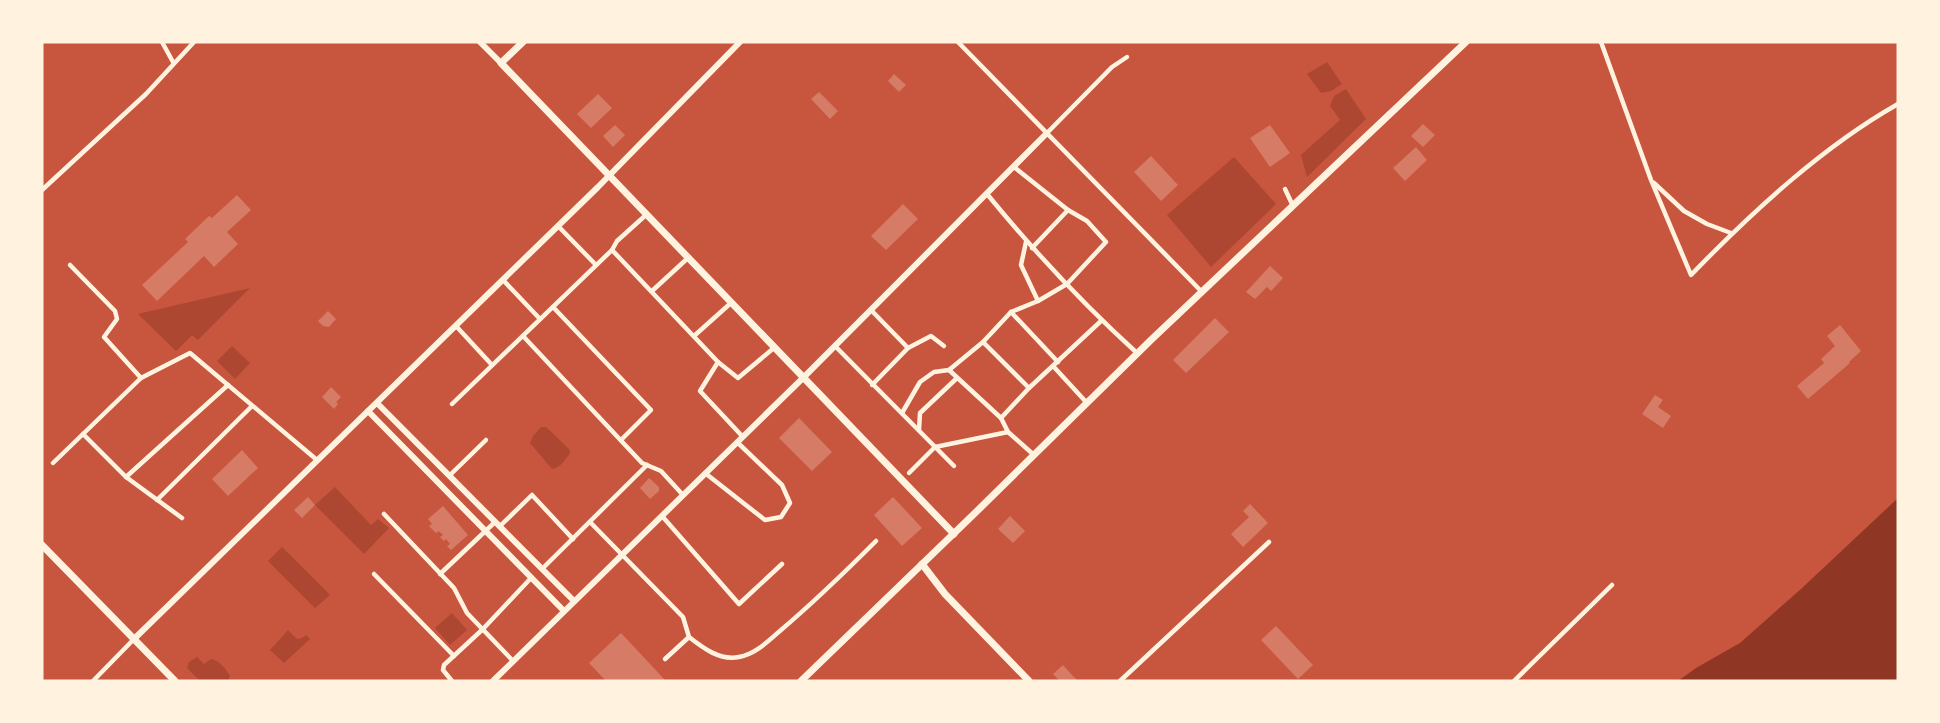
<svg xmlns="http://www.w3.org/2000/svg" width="1940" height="723" viewBox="0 0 1940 723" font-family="Raleway,sans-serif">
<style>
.green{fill:#ae4732}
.water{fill:#8f3625}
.building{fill:#d67c66}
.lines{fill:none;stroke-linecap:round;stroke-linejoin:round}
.minor{stroke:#fff3e0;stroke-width:4.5}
.tertiary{stroke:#fff3e0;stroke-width:6}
.secondary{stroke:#fff3e0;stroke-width:7}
</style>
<rect width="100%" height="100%" fill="#c8553d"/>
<!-- green -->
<g class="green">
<path d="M1327,62L1342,84L1331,91L1321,93L1307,74Z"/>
<path d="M1346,89L1366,119L1307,177L1301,155L1340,120L1330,106L1334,96Z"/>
<path d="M1234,157L1276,204L1211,267L1167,215Z"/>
<path d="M250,288L198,340L192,335L176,351L138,314Z"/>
<path d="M232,346L250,363L235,379L217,361Z"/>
<path d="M541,427H546L569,449L570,453C565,460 561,467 552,469L530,443L533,436Z"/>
<path d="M335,487L371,525L378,519L389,528L364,554L315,505Z"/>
<path d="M282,547L330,595L315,608L268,561Z"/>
<path d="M452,613L467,630L450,645L435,628Z"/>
<path d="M288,630L297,639L302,638L306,635L310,639L284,663L270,650Z"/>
<path d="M197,657L204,664L211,659C219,660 226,669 230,676L228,681H200L187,668L189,662Z"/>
</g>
<!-- water -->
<path class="water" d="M1898,498V681H1678L1696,668L1740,643L1801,589Z"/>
<!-- building -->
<g class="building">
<path d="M894,74L906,85L899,92L888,81Z"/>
<path d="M819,92L838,111L830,119L811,99Z"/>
<path d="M598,94L612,108L591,128L577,114Z"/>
<path d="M1423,124L1435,135L1423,147L1411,136Z"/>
<path d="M615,125L625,135L613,147L603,136Z"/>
<path d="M1270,125L1290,153L1270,167L1250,138Z"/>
<path d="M1416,147L1427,160L1405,181L1393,168Z"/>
<path d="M1151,156L1178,185L1161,201L1134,172Z"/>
<path d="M237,195L251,210L227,232L238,244L214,267L204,256L157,301L142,285L188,242L185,239L209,216L212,218Z"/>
<path d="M903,204L918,219L886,250L871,236Z"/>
<path d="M1270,266L1283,278L1271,291L1267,287L1255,299L1246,292Z"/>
<path d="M328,311L336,319L329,327L323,326L318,321Z"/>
<path d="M1215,318L1229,332L1186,373L1173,360Z"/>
<path d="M1840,325L1861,351L1849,362L1850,363L1808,399L1797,386L1824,363L1821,359L1835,346L1827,336Z"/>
<path d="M331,387L341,397L336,402L338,404L334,409L322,397Z"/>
<path d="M1655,395L1663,400L1658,407L1671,416L1663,428L1642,414Z"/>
<path d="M799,418L832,452L812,471L779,438Z"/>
<path d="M242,450L258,468L228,496L212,479Z"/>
<path d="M649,478L659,487V491L650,499L640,488Z"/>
<path d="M308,497L315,505L302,518L294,510Z"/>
<path d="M893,497L922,528L902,546L874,515Z"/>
<path d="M1250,504L1268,523L1243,547L1231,534L1249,517L1243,511Z"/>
<path d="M443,506L468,535L451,550L447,546L450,544L446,539L444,541L440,537L443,535L439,531L436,533L429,526L432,524L428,519Z"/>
<path d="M1010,516L1025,531L1013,543L998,529Z"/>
<path d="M1276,626L1313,665L1298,679L1261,640Z"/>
<path d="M621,633L666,681H606L589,663Z"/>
<path d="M1063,665L1072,675L1078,681H1060L1053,674Z"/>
</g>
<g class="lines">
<!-- minor -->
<g class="minor">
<path d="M162,42L173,62"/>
<path d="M958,42L1201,291"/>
<path d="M1601,42L1651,180L1691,275C1751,213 1822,147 1898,104"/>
<path d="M1046,134L1112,67L1127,57"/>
<path d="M1654,183L1684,211L1707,224L1731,233"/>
<path d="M1285,189L1293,206"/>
<path d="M42,190L146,94L194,42"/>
<path d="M987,194C1033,250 1083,304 1137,353"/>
<path d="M558,226L596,265"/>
<path d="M1026,242L1021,265L1038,301"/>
<path d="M1032,248L1068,210"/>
<path d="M612,250L718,362L738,378L775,347"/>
<path d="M70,265L115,311L117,319L104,337L141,378"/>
<path d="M503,280L540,319"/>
<path d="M652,291L689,257"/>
<path d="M553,307L651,410L621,440"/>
<path d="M871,310L908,348"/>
<path d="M1011,312L1058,362"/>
<path d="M456,326L492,365"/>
<path d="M523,336L642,463L661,471L683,495"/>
<path d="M694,336L732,302"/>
<path d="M983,342L1029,388"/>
<path d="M835,346L954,466"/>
<path d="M718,362L700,391L743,437"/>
<path d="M1053,366L1087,403"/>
<path d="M949,370L1001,418L1008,432L1034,455"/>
<path d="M872,385L908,348L931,336L944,346"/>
<path d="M452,404L612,250L617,241L647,214"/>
<path d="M902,413L920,382L934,372L949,370L983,342L1011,312L1038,301L1067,284L1106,242L1087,221L1068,210L1014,167"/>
<path d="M1001,418L1029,388L1101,321"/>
<path d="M919,430L920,413L957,378"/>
<path d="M83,434L126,477L182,518"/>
<path d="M53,463L141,378L190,353L317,460"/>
<path d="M705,473L765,520L781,517L790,503L782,485L737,442"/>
<path d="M909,473L935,447L1008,432"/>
<path d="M449,476L486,440"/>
<path d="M126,477L228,385"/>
<path d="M157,500L252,406"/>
<path d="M384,514L454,588L467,613L513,661"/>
<path d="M662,516L739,604L782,564"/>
<path d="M590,522L683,617L689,637L665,659"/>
<path d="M500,526L532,495L573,539"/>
<path d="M542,569L647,465"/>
<path d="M374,574L454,656"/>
<path d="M440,574L495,522"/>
<path d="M689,637C703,648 720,661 739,657C756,654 768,641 781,630C814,602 845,572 876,541"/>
<path d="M93,681L134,639"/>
<path d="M452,681L443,670L444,665L483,629L531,578"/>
<path d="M1120,681L1269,542"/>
<path d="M1514,681L1612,585"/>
</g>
<!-- tertiary -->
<g class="tertiary">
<path d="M480,42L501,63"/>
<path d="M377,403L574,601"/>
<path d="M368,411L564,611"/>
<path d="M134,639L598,187L740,42"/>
<path d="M493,681L804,377L1046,134"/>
</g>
<!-- secondary -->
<g class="secondary">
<path d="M523,42L501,63L954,534"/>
<path d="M42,545L175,681"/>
<path d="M922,564L945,594L1029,681"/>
<path d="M801,681L974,514L1152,339L1466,42"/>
</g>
</g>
<!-- border -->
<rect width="1940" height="723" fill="none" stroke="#fff3e0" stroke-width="87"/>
</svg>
